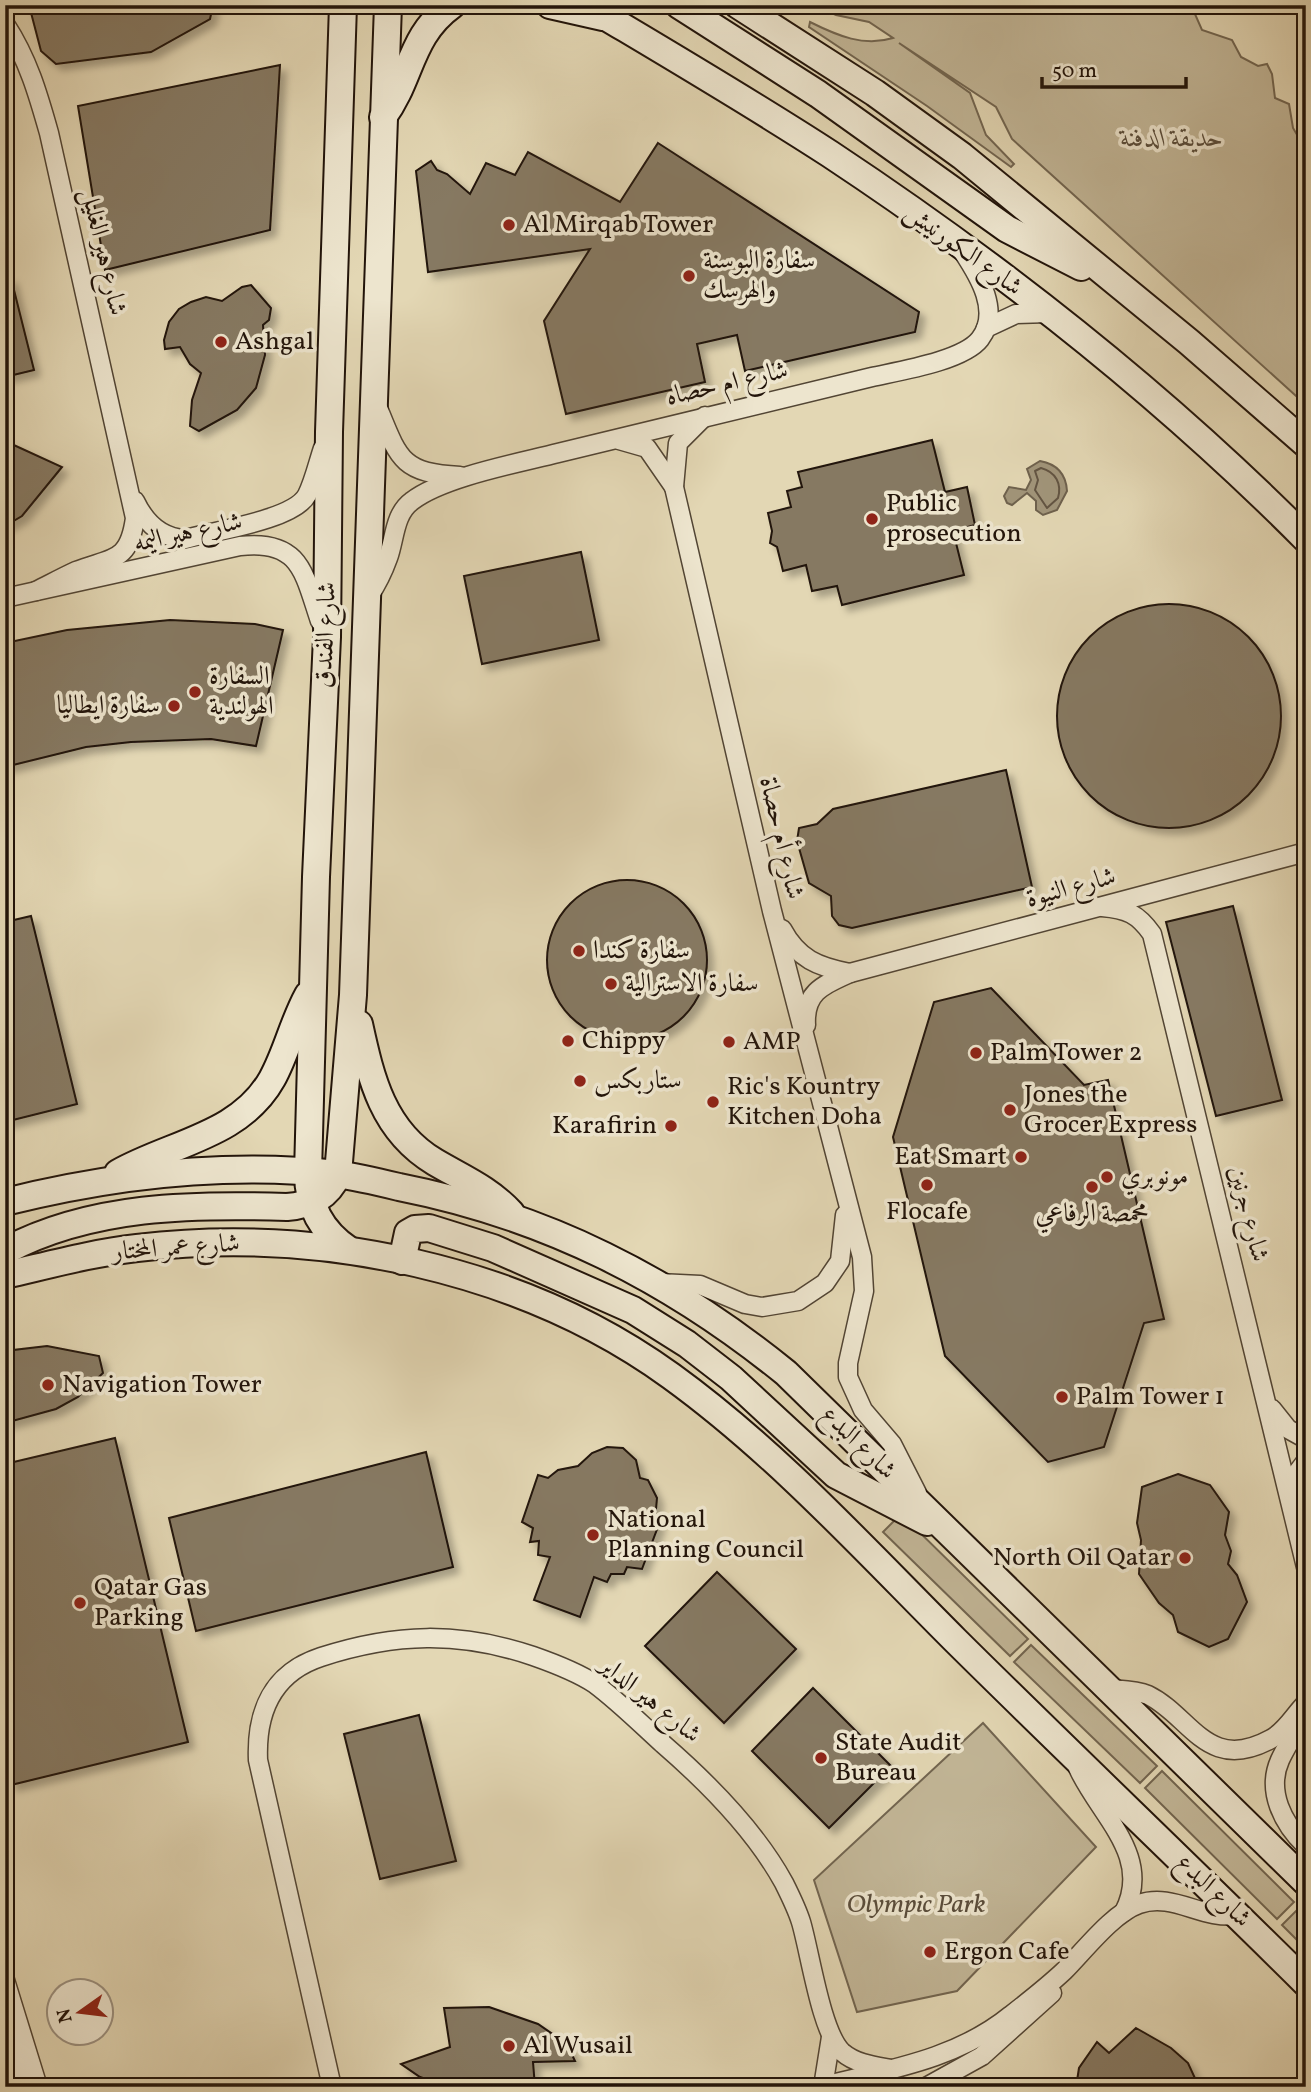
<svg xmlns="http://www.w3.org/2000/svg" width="1311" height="2092" viewBox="0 0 1311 2092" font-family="Vollkorn,Amiri,serif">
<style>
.green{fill:#c2b697;stroke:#726550;stroke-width:2}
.water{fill:#a1957a;stroke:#6e614d;stroke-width:2}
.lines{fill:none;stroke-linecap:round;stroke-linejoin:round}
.shore{stroke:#625442;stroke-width:2}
.building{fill:#867962;stroke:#22140a;stroke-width:2;filter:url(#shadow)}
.street-casing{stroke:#524534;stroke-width:21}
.secondary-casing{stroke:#22140a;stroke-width:30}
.street{stroke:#ede5ce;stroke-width:18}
.secondary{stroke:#ede5ce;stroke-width:26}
.poi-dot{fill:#8f2418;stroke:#ede5ce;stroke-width:2.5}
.labels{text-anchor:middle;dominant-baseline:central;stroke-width:7;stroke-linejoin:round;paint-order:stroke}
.park-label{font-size:26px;font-style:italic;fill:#5a4d3b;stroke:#ede5ce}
.poi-label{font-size:26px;fill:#22140a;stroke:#ede5ce;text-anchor:start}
.street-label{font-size:26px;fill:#22140a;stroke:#ede5ce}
</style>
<defs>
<filter id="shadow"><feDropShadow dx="6" dy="6" stdDeviation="3.5" flood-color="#0004"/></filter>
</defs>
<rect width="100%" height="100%" fill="#e3d7b4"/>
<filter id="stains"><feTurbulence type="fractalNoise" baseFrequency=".00286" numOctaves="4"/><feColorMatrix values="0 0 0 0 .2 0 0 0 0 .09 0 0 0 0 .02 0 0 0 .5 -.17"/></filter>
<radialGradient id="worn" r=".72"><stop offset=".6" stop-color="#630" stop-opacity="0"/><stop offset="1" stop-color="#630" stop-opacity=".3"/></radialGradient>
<!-- green -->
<g class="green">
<path d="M814,5H1191L1202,30L1232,40L1241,57L1258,66L1267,64L1272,74L1275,98L1289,104L1293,128L1299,138L1306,139V405L1012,139L996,107L899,43L970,93L986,135L1014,164L1011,167L927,106L809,27L810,22C838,36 864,47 893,38L869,22L836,15Z"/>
<path d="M901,1514L1028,1639L1010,1656L883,1532Z"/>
<path d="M1031,1645L1157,1766L1140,1783L1014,1662Z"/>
<path d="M983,1723L1096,1847L957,1991L857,2012L814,1880Z"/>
<path d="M1162,1771L1294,1902L1277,1919L1145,1788Z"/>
<path d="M1299,1908L1306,1914V1949L1282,1925Z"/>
</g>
<!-- water -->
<path class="water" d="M1040,461C1057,464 1066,474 1067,491L1057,510L1043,515L1036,510V501L1027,493L1012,505L1007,503L1004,496L1009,487L1026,490L1031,480L1027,469Z"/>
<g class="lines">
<!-- shore -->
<path class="shore" d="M1041,468C1056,472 1062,484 1058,498L1047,508L1035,490L1038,480L1035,471Z"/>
</g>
<!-- building -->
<g class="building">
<path d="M29,5H213L210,19L151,52L56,64L41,51Z"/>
<path d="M280,65L270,230L105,270L78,106Z"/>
<path d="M658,143L919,312L915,332L745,371L737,335L697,344L705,382L566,414L544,321L590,249L428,272L416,171L431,161L437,170L447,174L470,194L486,163L515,175L528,152L620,202Z"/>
<path d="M11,278L34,370L5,377V279Z"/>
<path d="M251,285L271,308L269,320L263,325L265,355L256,388L237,410L199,431L190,426L192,400L201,373L190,364L180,347L165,349L164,340L169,322L179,309L191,302L206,297L222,301L242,287Z"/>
<path d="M932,440L945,492L967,487L975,525L953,531L964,575L842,605L837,586L812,591L806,565L783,571L777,547L770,543L772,531L768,513L791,507L787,491L802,487L798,472Z"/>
<path d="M5,441L62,467L22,516L5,526Z"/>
<path d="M581,552L599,640L482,664L464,576Z"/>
<circle cx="1169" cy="716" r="112"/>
<path d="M170,620L255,624L283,630L256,746L211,739L131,742L86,747L5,767V643L67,630Z"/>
<path d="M1006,770L1032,887L852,928L839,925L832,916L831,896L809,883L797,841L799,828L817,824L833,809Z"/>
<circle cx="627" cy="960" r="80"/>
<path d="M1233,906L1282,1100L1216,1116L1166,922Z"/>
<path d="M31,916L77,1104L5,1122V922Z"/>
<path d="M991,988L1084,1085L1108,1080L1164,1319L1144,1323L1104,1447L1048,1462L945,1356L893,1137L934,1002Z"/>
<path d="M47,1346L99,1356L103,1373L78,1397L56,1409L5,1423V1351Z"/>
<path d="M115,1438L188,1742L11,1785L5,1760V1464Z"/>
<path d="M607,1447L623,1448L636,1460L640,1478L648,1480L657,1498L655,1520L659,1524L642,1569L627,1567L624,1574H611L607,1582L594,1577L580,1617L534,1600L550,1557L538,1555L539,1541L530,1542L533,1528L522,1522L538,1475L548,1478L558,1470L578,1466L592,1453Z"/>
<path d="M426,1452L453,1567L196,1631L169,1518Z"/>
<path d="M1178,1474L1210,1485L1229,1512L1225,1535L1231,1551L1228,1564L1237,1575L1247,1602L1228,1639L1209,1647L1178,1632L1173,1615L1159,1603L1139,1574L1141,1540L1137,1523L1142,1487Z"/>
<path d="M717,1572L796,1649L724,1723L645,1646Z"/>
<path d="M813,1688L891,1766L829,1828L752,1751Z"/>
<path d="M419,1715L456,1861L380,1879L344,1734Z"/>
<path d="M489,2007L538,2024L567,2044L575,2061L533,2062L535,2087H449L420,2077L401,2064L450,2047L444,2008Z"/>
<path d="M1136,2028L1171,2048L1188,2063L1199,2087H1076L1079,2068L1097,2042L1109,2053Z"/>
</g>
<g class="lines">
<defs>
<g id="street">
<path d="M5,24C28,59 38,94 49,133L135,518C129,563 112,557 76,571C63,577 50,584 36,591"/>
<path d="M986,328L1016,314L1049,313"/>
<path d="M378,408C399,460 402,473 460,476"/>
<path d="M705,416L678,443L674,487L772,911L862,1257L864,1291L848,1363V1377L863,1410L892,1444L917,1493"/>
<path d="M619,440L647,448L674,487"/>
<path d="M135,501C145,522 161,538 185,539C213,531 294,520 307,495C314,481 318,463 323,448"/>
<path d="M369,596C377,584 383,572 388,558C395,539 394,514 412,501C443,477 519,463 558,453C662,427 767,402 872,377C899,371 963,361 980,339C1001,312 979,276 963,252"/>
<path d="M5,598L240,546C301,539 304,574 320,621"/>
<path d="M1102,907C1127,909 1138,914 1152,934L1306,1567"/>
<path d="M782,929C798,959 818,967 850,973"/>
<path d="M806,1025C804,992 823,985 850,973L1306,852"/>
<path d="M659,1283L700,1285L745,1304L762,1307L798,1301L825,1283L840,1261L845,1215"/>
<path d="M1272,1409L1288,1429L1306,1439"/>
<path d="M1294,1495V1477L1306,1461"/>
<path d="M1110,1689C1122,1690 1136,1690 1148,1695C1191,1716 1207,1774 1271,1739C1286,1731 1294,1715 1306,1703"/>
<path d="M1303,1714C1298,1731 1287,1744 1280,1760C1266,1791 1283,1824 1306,1846"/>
<path d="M1078,1768C1100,1816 1153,1856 1124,1912"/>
<path d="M5,1980L38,2087"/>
<path d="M5,2015L20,2087"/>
<path d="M332,2087L258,1760C256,1712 272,1673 321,1657C395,1633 459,1631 533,1656C553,1663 577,1672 595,1684C619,1702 641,1724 663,1744C708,1783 755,1830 784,1883C790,1895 797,1909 801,1922C810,1952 821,2032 842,2052C856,2064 874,2066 891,2069"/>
<path d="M819,2087C886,2070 956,2060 1011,2015C1029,2001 1048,1986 1064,1971C1084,1951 1113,1913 1139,1904C1173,1892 1202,1920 1237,1915"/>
<path d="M823,2087L831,2037"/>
<path d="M926,2087L982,2056L1052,1993"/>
</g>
<g id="secondary">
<path d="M343,5L329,432L327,637L316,877L308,1173C308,1206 321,1231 349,1250"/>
<path d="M550,5L603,17"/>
<path d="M586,5C668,54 750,102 830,154C999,266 1163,395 1306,539"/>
<path d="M679,5L818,94L1007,229L1081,267"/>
<path d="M738,5L875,93L962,156L1189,342L1306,444"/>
<path d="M383,117C412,78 409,36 452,5"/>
<path d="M359,1024C371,1079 383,1131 435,1162C462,1178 489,1189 511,1213"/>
<path d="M118,1173C171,1143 240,1136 272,1079C287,1052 293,1022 308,995"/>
<path d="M5,1202C113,1175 226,1162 337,1174C357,1177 378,1182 399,1187C546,1216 670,1279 786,1373L1306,1882"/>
<path d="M5,1251C91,1205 193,1204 287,1207C311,1205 328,1197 338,1174L353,995L388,5"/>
<path d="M402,1261L408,1233L415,1229L429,1228L493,1248L633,1310L687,1344L731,1378L836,1475L927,1522"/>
<path d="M5,1275C49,1265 92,1253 137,1248C319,1226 522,1268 671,1376C776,1452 864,1549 955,1640C1071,1755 1190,1868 1306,1983"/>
</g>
</defs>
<!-- street casing -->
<use href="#street" class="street-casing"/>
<!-- secondary casing -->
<use href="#secondary" class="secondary-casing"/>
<!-- street -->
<use href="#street" class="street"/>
<!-- secondary -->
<use href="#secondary" class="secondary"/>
</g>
<!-- markers -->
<g class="poi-dot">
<circle cx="509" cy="225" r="7"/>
<circle cx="689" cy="276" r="7"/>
<circle cx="221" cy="342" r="7"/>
<circle cx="872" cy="519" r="7"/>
<circle cx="195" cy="692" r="7"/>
<circle cx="174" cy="706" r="7"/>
<circle cx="579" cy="951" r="7"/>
<circle cx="611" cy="984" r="7"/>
<circle cx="568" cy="1041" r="7"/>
<circle cx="729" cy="1042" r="7"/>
<circle cx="976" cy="1053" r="7"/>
<circle cx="580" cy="1081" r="7"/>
<circle cx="713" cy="1102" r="7"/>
<circle cx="1010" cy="1110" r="7"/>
<circle cx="671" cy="1126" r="7"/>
<circle cx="1021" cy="1157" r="7"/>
<circle cx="1107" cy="1177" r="7"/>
<circle cx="927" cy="1185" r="7"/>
<circle cx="1092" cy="1187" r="7"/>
<circle cx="48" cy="1385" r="7"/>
<circle cx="1062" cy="1397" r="7"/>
<circle cx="593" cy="1535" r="7"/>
<circle cx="1185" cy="1558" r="7"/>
<circle cx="80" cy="1603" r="7"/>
<circle cx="821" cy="1758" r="7"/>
<circle cx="930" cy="1952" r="7"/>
<circle cx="509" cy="2046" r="7"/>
</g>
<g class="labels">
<!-- park labels -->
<g class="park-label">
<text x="1172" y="139">حديقة الدفنة</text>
<text x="916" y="1905">Olympic Park</text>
</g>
<!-- poi labels -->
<g class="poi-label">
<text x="523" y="225">Al Mirqab Tower</text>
<text x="703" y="261">سفارة البوسنة<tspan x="703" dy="30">والهرسك</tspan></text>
<text x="235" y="342">Ashgal</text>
<text x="886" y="504">Public<tspan x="886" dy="30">prosecution</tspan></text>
<text x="209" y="677">السفارة<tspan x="209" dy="30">الهولندية</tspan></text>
<text x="160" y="706" text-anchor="end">سفارة ايطاليا</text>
<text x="593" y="951">سفارة كندا</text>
<text x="625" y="984">سفارة الاسترالية</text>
<text x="582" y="1041">Chippy</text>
<text x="743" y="1042">AMP</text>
<text x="990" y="1053">Palm Tower 2</text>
<text x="594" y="1081">ستاربكس</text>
<text x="727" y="1087">Ric's Kountry<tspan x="727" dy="30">Kitchen Doha</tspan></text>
<text x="1024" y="1095">Jones the<tspan x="1024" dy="30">Grocer Express</tspan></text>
<text x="657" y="1126" text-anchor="end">Karafirin</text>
<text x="1007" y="1157" text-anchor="end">Eat Smart</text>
<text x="1121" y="1177">مونوبري</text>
<text x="927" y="1212" text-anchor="middle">Flocafe</text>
<text x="1092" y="1214" text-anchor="middle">محمصة الرفاعي</text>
<text x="62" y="1385">Navigation Tower</text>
<text x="1076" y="1397">Palm Tower 1</text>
<text x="607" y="1520">National<tspan x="607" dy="30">Planning Council</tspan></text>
<text x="1171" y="1558" text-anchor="end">North Oil Qatar</text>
<text x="94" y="1588">Qatar Gas<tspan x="94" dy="30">Parking</tspan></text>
<text x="835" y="1743">State Audit<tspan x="835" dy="30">Bureau</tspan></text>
<text x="944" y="1952">Ergon Cafe</text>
<text x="523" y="2046">Al Wusail</text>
</g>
<!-- street labels -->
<g class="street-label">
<text transform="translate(963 250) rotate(36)">شارع الكورنيش</text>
<text transform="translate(103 252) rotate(77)">شارع هير الغليل</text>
<text transform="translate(727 384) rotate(-13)">شارع ام حصاه</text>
<text transform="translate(188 533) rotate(-12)">شارع هير اليمه</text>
<text transform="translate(326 635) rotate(-88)">شارع الفندق</text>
<text transform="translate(781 838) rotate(77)">شارع أم حصاة</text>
<text transform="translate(1071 888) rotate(-15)">شارع النيوة</text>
<text transform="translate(1248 1214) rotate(76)">شارع جرنين</text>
<text transform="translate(176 1248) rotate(-4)">شارع عمر المختار</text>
<text transform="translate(858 1443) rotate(44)">شارع البدع</text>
<text transform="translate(650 1700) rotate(39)">شارع هير الداير</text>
<text transform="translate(1213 1891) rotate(44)">شارع البدع</text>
</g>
</g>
<!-- margin -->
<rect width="1311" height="2092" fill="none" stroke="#e3d7b4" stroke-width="28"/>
<rect x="7" y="7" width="1297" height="2078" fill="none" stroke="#22140a" stroke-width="3.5"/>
<rect x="14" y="14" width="1283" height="2064" fill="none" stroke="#22140a" stroke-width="2"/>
<!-- north arrow -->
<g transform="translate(80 2012) rotate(256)"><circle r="33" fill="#ede5ce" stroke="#9c9180" stroke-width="2"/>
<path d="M0-5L12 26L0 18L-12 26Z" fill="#8f2418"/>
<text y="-10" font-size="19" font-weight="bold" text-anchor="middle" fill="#22140a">N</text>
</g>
<!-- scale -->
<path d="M1042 77v10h144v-10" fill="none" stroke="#22140a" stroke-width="3.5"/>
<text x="1052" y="77" font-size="21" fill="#22140a" stroke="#ede5ce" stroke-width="5" paint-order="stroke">50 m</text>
<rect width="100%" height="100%" filter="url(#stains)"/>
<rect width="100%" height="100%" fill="url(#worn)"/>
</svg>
